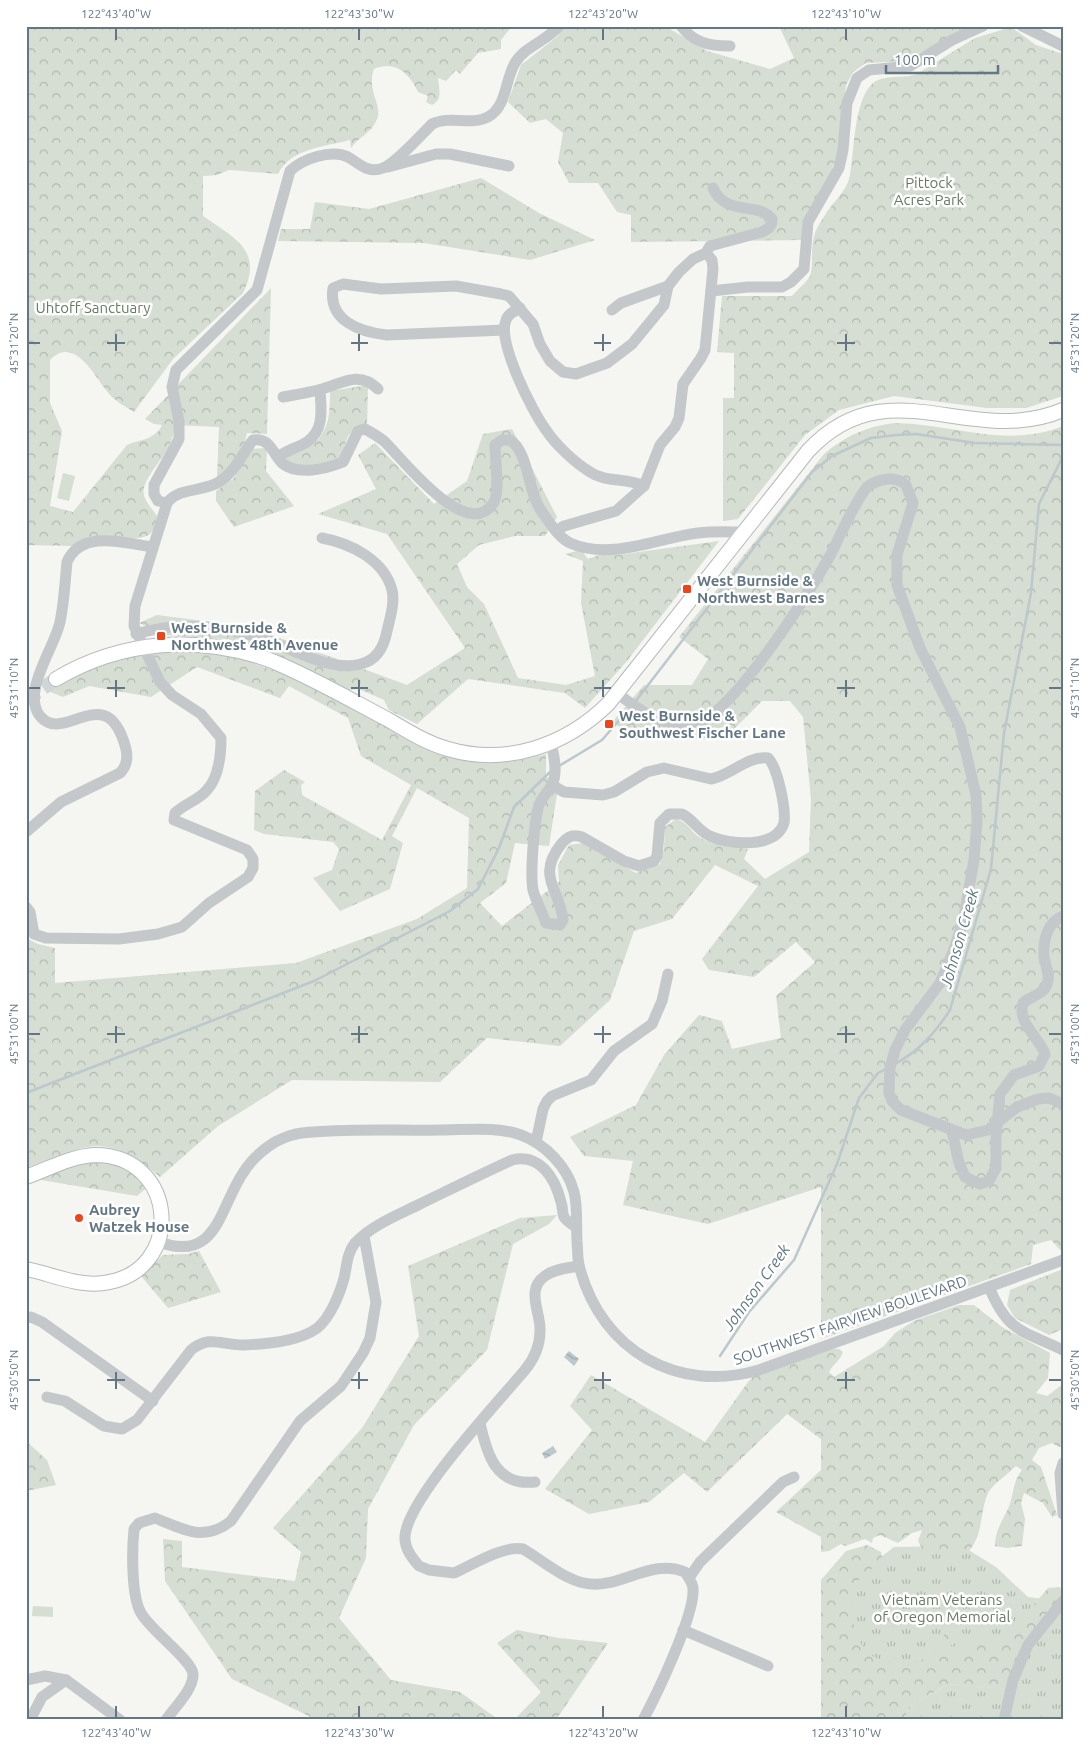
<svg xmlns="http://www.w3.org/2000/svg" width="1089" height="1746" viewBox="0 0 1089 1746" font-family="Ubuntu,sans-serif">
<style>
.grass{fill:url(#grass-tufts)}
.forest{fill:url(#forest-crowns)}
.pitch{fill:#d6ddd2}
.water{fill:url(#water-waves)}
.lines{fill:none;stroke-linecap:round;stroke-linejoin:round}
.stream{stroke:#bbc8cc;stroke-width:2.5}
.major-tunnel{stroke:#d0d5d6;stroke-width:14;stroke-dasharray:14 7;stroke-linecap:butt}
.major-casing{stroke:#b5babd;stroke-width:16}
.minor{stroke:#c4c8cb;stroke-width:11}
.major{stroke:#fff;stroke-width:14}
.ticks{fill:none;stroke:#627684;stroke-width:2}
.poi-dot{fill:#ed451a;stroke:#fff;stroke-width:2}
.labels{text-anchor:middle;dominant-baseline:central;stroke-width:5;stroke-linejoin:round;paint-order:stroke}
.park-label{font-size:15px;fill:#677b62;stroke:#fff}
.poi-label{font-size:15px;font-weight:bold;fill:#627684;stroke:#fff;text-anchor:start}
.street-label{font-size:15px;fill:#627684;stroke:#fff}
.water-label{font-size:16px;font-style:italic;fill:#5e7981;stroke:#fff}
.neatline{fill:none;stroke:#627684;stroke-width:2}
.ticks-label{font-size:12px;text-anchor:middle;fill:#627684}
</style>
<defs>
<pattern id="grass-tufts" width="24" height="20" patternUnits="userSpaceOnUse" patternTransform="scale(1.25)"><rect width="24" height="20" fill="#d6ddd2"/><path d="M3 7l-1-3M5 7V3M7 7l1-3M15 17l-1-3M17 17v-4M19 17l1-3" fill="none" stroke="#b1b8b0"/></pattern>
<pattern id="forest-crowns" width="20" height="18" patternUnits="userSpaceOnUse" patternTransform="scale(1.25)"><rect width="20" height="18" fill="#d6ddd2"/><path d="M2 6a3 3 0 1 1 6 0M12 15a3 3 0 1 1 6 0" fill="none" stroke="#b1b8b0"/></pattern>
<pattern id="water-waves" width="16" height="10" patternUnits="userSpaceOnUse" patternTransform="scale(1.25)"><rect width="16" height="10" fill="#bbc8cc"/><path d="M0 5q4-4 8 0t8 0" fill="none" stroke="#9ba7ab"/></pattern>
</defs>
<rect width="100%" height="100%" fill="#f5f5f1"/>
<!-- grass -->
<path class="grass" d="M962,1546L996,1567L1028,1597L1063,1601V1720H904L909,1707L948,1684L1010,1689L874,1669L858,1658L846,1599L854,1578L894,1547Z"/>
<!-- forest -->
<g class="forest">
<path d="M26,26H512L501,40V49L478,53L460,74L456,70L446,81L438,78C439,90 443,99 432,105L426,102L428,96L418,92C409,73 395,60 374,69C366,91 383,105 377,119C372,133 358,137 351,148L350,140C324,147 291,148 278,174L229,170L217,175L203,176V216C234,238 264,250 243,293L173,359L134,412C126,407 117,402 111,396C95,379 76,334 50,360V403L62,431L50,506L73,512L127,445C141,439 155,440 162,425L154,424L145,419L271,288L267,434L247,433C244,451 232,467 217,477L219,427L174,425C175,454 139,476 144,496C146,503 153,510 157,516C156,523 155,530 150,534C136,545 93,532 72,546L26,545Z"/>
<path d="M564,26H665L707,51L770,69L794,58L779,26H972L905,61L866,63L853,72L846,85L838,155L802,240L631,242V215L617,212L598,183H569L558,162L563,133L546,119L530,123L508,102L521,65L558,36Z"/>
<path d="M1005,29H1014L1036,45L1063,54V396L1026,408H987L894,396L839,410L805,435L738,519L723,521V398H734V353L717,352L722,296H792C797,290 807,282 810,276C814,264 810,249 814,237C815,231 820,222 824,217C832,202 847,192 850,175C854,152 854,99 873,83C884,74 904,79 917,74L975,38Z"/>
<path d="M481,178L539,213L595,240L530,260L424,243L278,241L281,229H310L315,202L369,209Z"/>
<path d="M368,385L367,427C339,430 351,446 335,463L298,466L281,459L318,440C330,425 330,410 330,391Z"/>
<path d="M895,423C953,424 1006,449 1063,426V1253L1051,1240L1033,1245L1031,1264L821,1339V1187L708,1224L623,1205L633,1161L584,1156L570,1137L636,1105L664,1055L699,1015L722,1021L732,1049L781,1038L776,996L815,962L796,942L754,977L709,970L702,959L758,886L715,865L672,919L634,931L610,1000L560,1046L487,1038L440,1082L292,1080L218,1126L160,1177C105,1131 87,1144 26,1169V938L38,944L55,948V983L296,963L417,919L467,888L469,818L417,788L392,836L403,843L390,889L340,911L313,878L332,870L339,849L333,842L264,834L254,830L255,791L284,770L305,782L301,785L302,795L382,840L411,785L361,756L348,718L289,686L280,698L197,667L151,697L89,686L63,697L48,691L82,669L139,651L184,648L225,653L292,677L424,746L476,762L515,761L546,754V777L559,781L549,846L515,843L506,883L480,903L502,926L559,882L558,865L569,845L582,843L636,873L660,864L664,848L665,827L676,819C686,822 687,826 694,833C708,846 730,846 748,849L744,859L765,879L809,852L811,799L803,717L790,701H762L724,739L632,740L613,721L644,685H692L708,659L679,637L824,454C845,436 867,426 895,423Z"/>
<path d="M512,429L557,517L545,536H515L479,545L457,564L467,587L484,604L518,678L566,685L595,676L581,603L583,561L565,554L581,550L588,559L607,552L617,555L719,541L627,661L585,708L565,693L468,679L417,724L389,710L384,700L359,689L347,690L259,648L225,639L166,635L139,623L157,615L250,627L407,685L465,648L387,534L318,514L376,489L358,455L375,443L434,504L467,481L483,434Z"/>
<path d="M267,448L266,471L294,506L234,527L216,501V491L234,478L251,449Z"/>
<path d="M105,1160L132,1170L149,1186L137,1196L35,1179L79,1162Z"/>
<path d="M557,1215L549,1224L513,1244L487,1350L414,1425L368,1509L366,1558L339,1618L391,1680L460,1692L499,1720H317L232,1679L165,1581L163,1539L182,1541V1567L295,1581L301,1552L273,1528L362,1428L419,1336L408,1266L520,1218Z"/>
<path d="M199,1251L221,1292L168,1308L141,1276L163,1255L188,1254Z"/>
<path d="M1063,1269V1329L1049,1335L1015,1318L1007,1305L1010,1290Z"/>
<path d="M959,1305H974L1002,1327L1050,1353L1048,1378L1036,1393L1047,1396L1063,1384V1446L1059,1447L1052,1443L1039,1448L1032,1460L1041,1467L1057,1515L1052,1517L1043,1503L1024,1493L1021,1503L1025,1519L1022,1546L1007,1548L995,1546C995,1529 1004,1519 1010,1504C1014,1491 1013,1482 1022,1470L1016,1466C1008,1474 993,1484 988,1493C979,1514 984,1537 966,1554L924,1552L918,1541L922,1530L912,1533L898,1543L880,1535L873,1538L872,1543L865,1539L845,1546L841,1544L829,1551L821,1552V1537L776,1512L821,1470V1439L787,1414L707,1492L684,1473L649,1502L589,1514L545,1489L592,1430L570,1406L591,1375L705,1442L748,1382L759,1370L821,1348L839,1349L843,1352C840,1361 833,1364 829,1372L834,1377L884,1346L895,1333L914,1321Z"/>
<path d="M26,1441L47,1460L56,1485L26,1491Z"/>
<path d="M867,1545L881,1552L883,1561C876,1566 867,1571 861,1577C845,1597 851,1643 874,1657C882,1661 895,1662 904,1662C912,1662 923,1661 930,1656C937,1651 942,1638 947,1630L959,1631L966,1635L961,1641L951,1645L950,1654L960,1655L968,1651L970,1641L983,1636L990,1642L993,1648L1002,1646L1014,1628L1048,1588L1060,1587L1063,1595L1052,1610L1007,1689L948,1684L909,1707L904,1720H821V1580L846,1551Z"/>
<path d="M517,1630L559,1638L608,1643L556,1720H514L541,1692L497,1643Z"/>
</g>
<!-- pitch -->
<g class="pitch">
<path d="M63,473L75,476L69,501L57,498Z"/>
<path d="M33,1606L53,1607V1617L32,1616Z"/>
</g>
<!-- water -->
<g class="water">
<path d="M569,1351L579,1359L574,1366L564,1357Z"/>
<path d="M553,1446L557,1452L545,1459L542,1453Z"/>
</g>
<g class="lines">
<!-- stream -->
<g class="stream">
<path d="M635,702L812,472L832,456L871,438L897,435L916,434L975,443L1063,445"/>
<path d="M559,766L602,740L629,709"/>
<path d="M895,1064C919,1051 935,1033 950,1010L991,869L1004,733L1031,593L1039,504L1063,456"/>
<path d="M26,1093L314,981L450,911L478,889L499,848L514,807L550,772"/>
<path d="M720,1356L749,1312L794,1260L837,1164L859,1098L878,1073L886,1069"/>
</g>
<!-- major-tunnel -->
<path class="major-tunnel" d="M26,700L56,679"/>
<defs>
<g id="major">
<path d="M56,679C121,640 201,634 272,661C311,677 349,699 387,719C406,730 426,743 448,749C506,766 565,746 608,704L808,451C888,365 969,449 1063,410"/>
<path d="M26,1177C48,1169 71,1156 95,1155C178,1155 186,1272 104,1283C78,1287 52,1274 26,1269"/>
</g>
</defs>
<!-- major casing -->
<use href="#major" class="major-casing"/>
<!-- minor -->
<g class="minor">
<path d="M681,26C694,43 710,46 730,46"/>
<path d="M1022,26L1063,46"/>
<path d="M388,167L436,154H450L509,166"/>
<path d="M706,253L710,246L762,232C768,229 772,227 772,219C757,201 726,217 713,188"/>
<path d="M711,291L748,287H782L791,282L804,269L808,222L839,168L843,150L847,103L857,78L869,70L910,66L952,40L983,26"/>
<path d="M520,308C514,311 508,314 506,320C497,342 532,411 546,430C556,445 574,462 590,472C606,483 627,477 644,486"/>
<path d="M612,310L621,303L668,286"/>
<path d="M504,330L387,335C360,332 328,321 333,288L343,284L381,289L456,286L501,294L509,296L533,324L540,344L550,361L563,372L576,374L607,363L632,344L664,305L668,286L679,272L693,259L706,253"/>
<path d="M283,397C294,395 307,393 318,390C340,385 358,369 378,389"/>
<path d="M278,457C287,450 297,448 307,442C325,430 321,408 320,390"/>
<path d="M167,503L158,501L154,494V485L179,439V421L172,387L176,370L257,290L290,171C302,159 331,149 348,157C360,164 368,174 383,168C395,164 422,134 432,124C450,115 471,126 488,117C507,107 505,79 515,63C525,46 547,41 559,26"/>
<path d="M556,531L564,526L616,511L644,486L660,445L675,427L679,418L683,384L701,358L705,350L713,269L712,260L706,253"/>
<path d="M136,634C179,621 225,625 267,640C294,650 331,672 361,664C377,660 384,647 387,631C390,618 395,603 392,590C384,559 349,543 322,538"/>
<path d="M618,694C641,711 665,730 697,722C734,713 811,590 831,554C842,532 852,507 867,487C878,479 895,475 906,485L913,503L897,555V585L920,648L960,727L976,795L977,821L974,860L963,922L953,952L940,983L905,1030L895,1050L890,1068L889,1093L892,1101L901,1110L966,1135L988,1130L1017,1107L1038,1099L1049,1098L1063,1104"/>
<path d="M551,743C554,755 558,773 552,785C548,792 542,797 539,805C534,821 530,874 533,890C536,901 542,912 546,923L560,925L563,920C560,888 535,877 562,843C568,836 574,834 582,837L624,861L639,866L654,861L657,856L660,823L669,814H682C693,819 698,831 710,836C729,845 776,849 784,823C786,809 778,768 768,758C746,756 732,775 711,779L664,768L647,772L614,792L603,795L564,792L552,785"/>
<path d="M26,832L61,802L120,773C127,766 128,758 126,749C107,676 64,746 40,716C21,692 55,647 60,622C64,603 65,582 67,562C81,529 125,543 152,547"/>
<path d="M26,907L30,912L34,934L46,938L119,939L158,934L182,927L209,903L248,877L253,868V859L247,850L174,820L175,813C184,804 199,800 207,790C219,777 221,754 221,738L201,714L172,695L160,682L134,626L135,606L167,503C179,487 203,492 219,482C235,472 242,454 253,440C270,437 273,454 282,463C297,476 326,469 343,462L358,431L365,429C372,433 378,436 384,441C402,458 468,545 494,502C500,491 495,458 495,445L502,440H510C529,452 528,494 542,512C550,523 558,537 570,543C611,561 657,538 698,533C714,531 729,532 744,532"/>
<path d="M952,1131L959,1163L965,1177L980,1184L989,1181L996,1168V1137L1000,1094L1014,1075L1039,1066L1045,1054C1039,1037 1017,1023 1023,1003C1031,996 1043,995 1047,984C1051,975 1045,965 1044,957C1043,941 1047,922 1063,916"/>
<path d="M536,1142L543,1109L547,1101L552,1096L591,1080L614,1051L652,1024L662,1001L668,974"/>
<path d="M159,1242C217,1263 219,1209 243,1173C251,1160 262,1150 275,1142C283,1138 292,1134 302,1133C347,1128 394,1131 440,1130C465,1130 497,1126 521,1135C545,1144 567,1166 574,1192C578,1207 576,1225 577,1241C578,1250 577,1260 580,1269C602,1350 677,1394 759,1370L1063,1260"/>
<path d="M579,1266C568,1268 554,1269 545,1276C525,1290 541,1312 540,1331C540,1346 534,1359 525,1370C498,1402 408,1498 405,1536C404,1548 412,1558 419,1566L429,1570L454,1573C472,1565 504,1545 523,1549C542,1560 562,1578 584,1583C618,1591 651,1557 685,1572C688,1577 693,1583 693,1589C695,1615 656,1696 643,1720"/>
<path d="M989,1287C1008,1333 1022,1330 1063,1350"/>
<path d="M26,1318L31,1317L42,1322L153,1401"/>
<path d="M47,1397L65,1401L104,1426L122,1429L137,1420L191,1350C211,1334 222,1346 245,1345C266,1344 292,1342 311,1332C327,1325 338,1298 343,1282C347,1269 346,1254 355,1243C372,1225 398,1215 420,1204C451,1189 481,1174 512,1160C540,1153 555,1178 561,1202C563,1207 562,1213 564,1217C567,1222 572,1224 576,1227"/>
<path d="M480,1423C487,1455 496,1486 535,1482"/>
<path d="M1063,1463L1060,1473L1063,1514"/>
<path d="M689,1578L700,1562L783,1482L794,1477"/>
<path d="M683,1630L768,1666"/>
<path d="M26,1680L45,1676L66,1680L120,1720"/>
<path d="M30,1720L42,1697L66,1680"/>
<path d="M166,1720C174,1708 194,1689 193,1674C192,1660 151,1631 141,1613C131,1596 132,1549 134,1529L139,1523L155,1518C183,1529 203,1543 231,1521L300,1421L341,1386L363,1353L370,1338L376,1302L364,1236"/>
<path d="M1004,1720L1013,1680L1028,1645L1063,1601"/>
</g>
<!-- major -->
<use href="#major" class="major"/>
</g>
<!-- ticks -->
<path class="ticks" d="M116,28V40M359,28V40M603,28V40M846,28V40M116,334V351M359,334V351M603,334V351M846,334V351M28,343H40M107,343H125M351,343H368M594,343H611M837,343H855M1049,343H1062M116,680V697M359,680V697M603,680V697M846,680V697M28,688H40M107,688H125M351,688H368M594,688H611M837,688H855M1049,688H1062M116,1026V1043M359,1026V1043M603,1026V1043M846,1026V1043M28,1034H40M107,1034H125M351,1034H368M594,1034H611M837,1034H855M1049,1034H1062M116,1372V1389M359,1372V1389M603,1372V1389M846,1372V1389M28,1380H40M107,1380H125M351,1380H368M594,1380H611M837,1380H855M1049,1380H1062M116,1706V1718M359,1706V1718M603,1706V1718M846,1706V1718"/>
<!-- markers -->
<g class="poi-dot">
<rect x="682" y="584" width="10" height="10" rx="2.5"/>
<rect x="156" y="631" width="10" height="10" rx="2.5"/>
<rect x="604" y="719" width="10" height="10" rx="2.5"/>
<circle cx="79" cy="1218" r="5"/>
</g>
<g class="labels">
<!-- park labels -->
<g class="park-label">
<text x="929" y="182">Pittock<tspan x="929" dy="17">Acres Park</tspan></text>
<text x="93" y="307">Uhtoff Sanctuary</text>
<text x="942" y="1599">Vietnam Veterans<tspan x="942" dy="17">of Oregon Memorial</tspan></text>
</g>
<!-- poi labels -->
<g class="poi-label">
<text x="697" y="580">West Burnside &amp;<tspan x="697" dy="17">Northwest Barnes</tspan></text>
<text x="171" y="627">West Burnside &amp;<tspan x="171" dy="17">Northwest 48th Avenue</tspan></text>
<text x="619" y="715">West Burnside &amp;<tspan x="619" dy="17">Southwest Fischer Lane</tspan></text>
<text x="89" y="1209">Aubrey<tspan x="89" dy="17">Watzek House</tspan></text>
</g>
<!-- street labels -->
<g class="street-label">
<text transform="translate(850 1320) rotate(-19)">SOUTHWEST FAIRVIEW BOULEVARD</text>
</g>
<!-- water labels -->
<g class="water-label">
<text transform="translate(959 938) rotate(-74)">Johnson Creek</text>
<text transform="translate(756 1287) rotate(-54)">Johnson Creek</text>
</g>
</g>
<!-- border -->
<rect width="1089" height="1746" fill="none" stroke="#ffffff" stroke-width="55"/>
<!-- scale -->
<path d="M886 65v8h112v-8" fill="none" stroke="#627684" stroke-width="2.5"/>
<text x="894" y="65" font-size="15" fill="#627684" stroke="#ffffff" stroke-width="4" paint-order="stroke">100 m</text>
<rect x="28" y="28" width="1034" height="1690" class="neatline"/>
<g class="ticks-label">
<text x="116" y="18">122°43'40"W</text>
<text x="359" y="18">122°43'30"W</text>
<text x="603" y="18">122°43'20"W</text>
<text x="846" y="18">122°43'10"W</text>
<text transform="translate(14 343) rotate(-90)" y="4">45°31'20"N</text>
<text transform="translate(1075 343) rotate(-90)" y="4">45°31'20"N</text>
<text transform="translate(14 688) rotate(-90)" y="4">45°31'10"N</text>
<text transform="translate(1075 688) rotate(-90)" y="4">45°31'10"N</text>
<text transform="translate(14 1034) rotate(-90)" y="4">45°31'00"N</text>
<text transform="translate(1075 1034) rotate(-90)" y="4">45°31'00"N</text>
<text transform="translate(14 1380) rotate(-90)" y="4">45°30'50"N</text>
<text transform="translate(1075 1380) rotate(-90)" y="4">45°30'50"N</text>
<text x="116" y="1737">122°43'40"W</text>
<text x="359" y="1737">122°43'30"W</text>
<text x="603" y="1737">122°43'20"W</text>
<text x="846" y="1737">122°43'10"W</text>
</g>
</svg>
